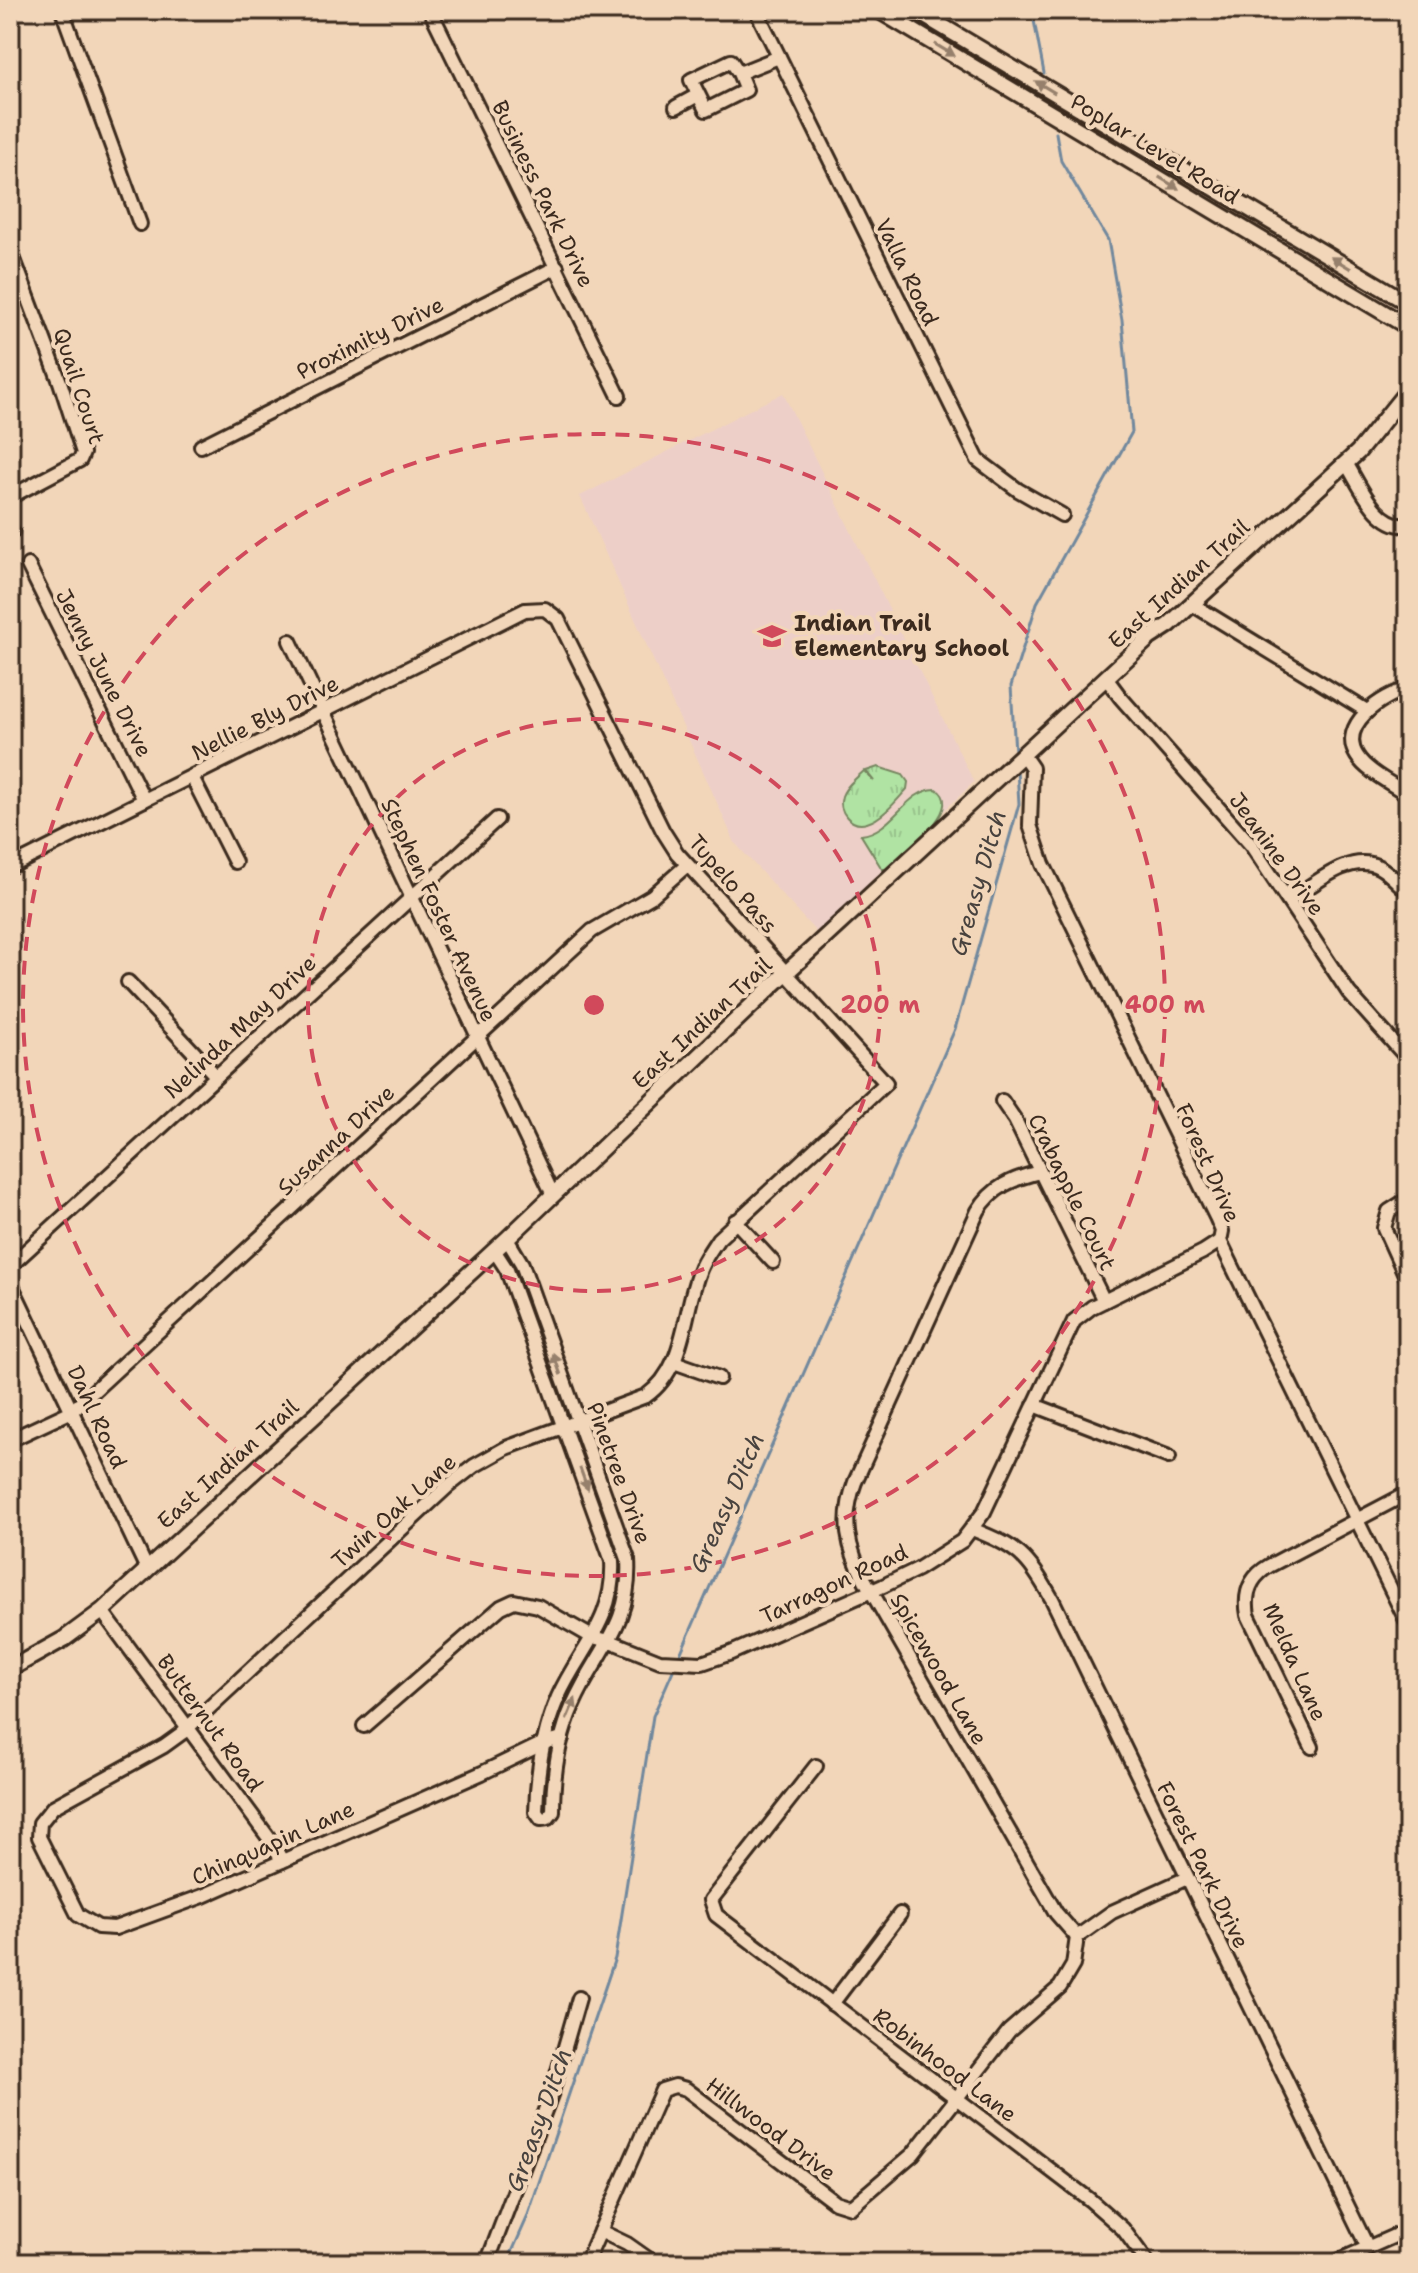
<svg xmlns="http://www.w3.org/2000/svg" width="1418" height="2273" viewBox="0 0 1418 2273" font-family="'Shantell Sans',sans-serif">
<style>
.built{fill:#edcfc8}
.grass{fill:url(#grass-tufts);stroke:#768660;stroke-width:2}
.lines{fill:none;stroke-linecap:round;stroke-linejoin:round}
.stream{stroke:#71889d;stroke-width:3}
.minor-casing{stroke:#3b2a1e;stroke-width:18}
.major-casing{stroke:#3b2a1e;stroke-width:20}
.minor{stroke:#f2d6b9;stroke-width:12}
.major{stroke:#f2d6b9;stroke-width:14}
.oneway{fill:#96806c}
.ring{fill:none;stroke:#d1495b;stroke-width:4;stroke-dasharray:14 10}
.labels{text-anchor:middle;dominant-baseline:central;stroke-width:8;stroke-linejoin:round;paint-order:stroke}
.street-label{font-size:22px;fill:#3b2a1e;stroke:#f2d6b9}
.poi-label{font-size:22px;font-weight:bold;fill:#3b2a1e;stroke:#f2d6b9;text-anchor:start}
.water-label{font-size:24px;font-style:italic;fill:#48423e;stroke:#f2d6b9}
.centre{fill:#d1495b;stroke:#f2d6b9;stroke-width:4}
.ring-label{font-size:24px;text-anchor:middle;font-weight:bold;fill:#d1495b;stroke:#f2d6b9;stroke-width:8;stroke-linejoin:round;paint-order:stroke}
</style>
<defs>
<pattern id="grass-tufts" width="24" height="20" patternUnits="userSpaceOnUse" patternTransform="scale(2)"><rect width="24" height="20" fill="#b0e3a3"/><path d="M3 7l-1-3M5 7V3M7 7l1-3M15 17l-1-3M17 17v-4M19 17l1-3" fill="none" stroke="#98c38c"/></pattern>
</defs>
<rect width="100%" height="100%" fill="#f2d6b9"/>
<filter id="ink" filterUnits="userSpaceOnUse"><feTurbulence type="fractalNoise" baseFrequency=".0125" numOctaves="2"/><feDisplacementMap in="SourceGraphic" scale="16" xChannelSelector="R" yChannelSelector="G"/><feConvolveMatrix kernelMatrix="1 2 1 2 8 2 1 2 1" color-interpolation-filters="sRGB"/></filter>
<g filter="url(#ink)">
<!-- built -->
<path class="built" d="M783,393L974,782L817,933L735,843L580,496Z"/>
<!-- grass -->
<g class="grass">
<path d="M878,767L903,775L908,782L907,789C897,800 882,819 867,823C851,828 837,811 842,796C846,786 856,778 864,771L874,781L866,771Z"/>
<path d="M936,789C967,808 902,854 886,869H882L861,835C893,832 905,790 936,789Z"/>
</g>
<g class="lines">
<!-- stream -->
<g class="stream">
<path d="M1032,10L1044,73"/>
<path d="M1015,752L1011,686L1037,603L1132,432L1122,320L1108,240L1061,161L1056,133"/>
<path d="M678,1659L955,1029L1019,804L1017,770"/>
<path d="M507,2263L527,2218L615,1958L653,1716L675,1666"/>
</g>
<defs>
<g id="minor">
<path d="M62,10L140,224"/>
<path d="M430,10L619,396"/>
<path d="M756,10L978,460L1018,490L1062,515"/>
<path d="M739,73L731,61L691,80L706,110L746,90L739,73L779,57"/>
<path d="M676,107L698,95"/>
<path d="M10,249L60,382L83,453L80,460L10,497"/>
<path d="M201,446L557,267"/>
<path d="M1346,463C1360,485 1377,529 1408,525"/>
<path d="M10,528L12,532"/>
<path d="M28,565L144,800"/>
<path d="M1192,604L1367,711"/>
<path d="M290,641L553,1195"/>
<path d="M1106,678L1121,698L1251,845L1349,993L1408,1059"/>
<path d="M1408,689C1383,695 1337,725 1357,756C1367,772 1393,784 1408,795"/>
<path d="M1023,755L1032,768L1030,825L1043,864L1216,1217L1222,1231L1220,1241L1408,1624"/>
<path d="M192,777L235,862"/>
<path d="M10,867L525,610L545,609L558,619L663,831L677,853L886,1083L718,1239C711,1250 703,1260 699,1272C683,1313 686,1368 646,1396L506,1448L474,1466L447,1487L182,1733L164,1746L53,1807L40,1823L39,1837L78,1915L98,1927L115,1928L203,1896L482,1773L544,1743L562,1738"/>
<path d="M1289,900C1313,886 1350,851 1379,867C1390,873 1399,884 1408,892"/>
<path d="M128,982L216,1076"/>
<path d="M1002,1101L1015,1120L1104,1301"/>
<path d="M1040,1172C1014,1178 992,1187 978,1211L855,1482C841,1520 847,1548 866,1582L1056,1913L1077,1937"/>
<path d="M1408,1199L1389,1211L1384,1228L1408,1281"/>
<path d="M735,1221L773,1262"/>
<path d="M494,1250L507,1270L612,1561C615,1621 580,1648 558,1697C542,1734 537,1772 536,1812L541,1819L548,1818L553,1812C553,1775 558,1739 573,1705C597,1650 632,1626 628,1559L522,1264L507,1239"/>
<path d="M10,1266L497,819"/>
<path d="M10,1282L147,1569"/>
<path d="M674,1362L719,1378"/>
<path d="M1034,1405L1169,1457"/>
<path d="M10,1440L72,1411L592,931L652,896L686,866"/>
<path d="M972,1529C1019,1548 1026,1554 1052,1599L1368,2248"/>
<path d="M102,1611L271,1841L282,1861"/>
<path d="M364,1726L501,1607L514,1601L538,1606L592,1637L610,1641L660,1661L702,1663L731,1653L883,1586L918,1569L962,1541L984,1512L1074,1321L1092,1307L1203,1252L1220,1241"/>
<path d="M1312,1747L1248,1615C1244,1594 1250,1577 1269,1566L1408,1493"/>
<path d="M816,1766L711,1900L716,1915L1090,2200L1123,2229L1148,2263"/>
<path d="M832,2004L900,1914"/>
<path d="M600,2231L627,2244L654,2263"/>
<path d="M487,2263L552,2092L579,1998"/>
<path d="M586,2263L662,2090L675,2086L686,2089L835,2202L851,2207L913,2154L1009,2031L1060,1987L1073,1965L1077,1937L1112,1912L1187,1878"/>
<path d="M1333,2263L1408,2230"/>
</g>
<g id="major">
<path d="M878,10L1408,327"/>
<path d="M915,10L1408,303"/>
<path d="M10,1669L64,1639L102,1611L507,1239L772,986L1149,638L1169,625L1358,452L1408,390"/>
</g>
</defs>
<!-- minor casing -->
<use href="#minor" class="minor-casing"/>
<!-- major casing -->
<use href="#major" class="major-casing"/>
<!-- minor -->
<use href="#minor" class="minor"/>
<!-- major -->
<use href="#major" class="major"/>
</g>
<!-- one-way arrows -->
<defs><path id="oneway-solid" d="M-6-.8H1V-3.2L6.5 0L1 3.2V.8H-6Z" transform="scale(2)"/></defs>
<g class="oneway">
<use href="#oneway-solid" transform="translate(945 50) rotate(31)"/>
<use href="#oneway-solid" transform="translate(1045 87) rotate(-149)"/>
<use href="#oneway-solid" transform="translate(1169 183) rotate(31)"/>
<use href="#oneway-solid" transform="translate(1341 263) rotate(-149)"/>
<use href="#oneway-solid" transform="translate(557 1364) rotate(-109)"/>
<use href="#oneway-solid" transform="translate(584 1479) rotate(70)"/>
<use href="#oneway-solid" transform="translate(571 1709) rotate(-67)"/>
</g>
</g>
<!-- distance rings -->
<g class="ring">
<circle cx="594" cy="1005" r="286"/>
<circle cx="594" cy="1005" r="571"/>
</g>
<!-- icons -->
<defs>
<symbol id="school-bare" viewBox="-9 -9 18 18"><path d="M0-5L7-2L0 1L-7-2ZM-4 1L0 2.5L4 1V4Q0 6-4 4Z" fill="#d1495b" stroke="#f2d6b9" stroke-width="2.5" paint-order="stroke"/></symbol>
</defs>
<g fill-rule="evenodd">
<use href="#school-bare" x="752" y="616" width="40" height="40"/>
</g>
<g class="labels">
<!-- street labels -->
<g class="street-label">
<text transform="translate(1155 149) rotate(31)">Poplar Level Road</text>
<text transform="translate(543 194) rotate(64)">Business Park Drive</text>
<text transform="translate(907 272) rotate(64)">Valla Road</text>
<text transform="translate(370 338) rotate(-26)">Proximity Drive</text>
<text transform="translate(79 386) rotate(72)">Quail Court</text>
<text transform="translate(1179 584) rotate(-42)">East Indian Trail</text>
<text transform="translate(104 673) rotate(63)">Jenny June Drive</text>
<text transform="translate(265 718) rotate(-27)">Nellie Bly Drive</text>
<text transform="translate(1277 854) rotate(54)">Jeanine Drive</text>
<text transform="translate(733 884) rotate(49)">Tupelo Pass</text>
<text transform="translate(439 910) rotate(65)">Stephen Foster Avenue</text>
<text transform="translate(702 1023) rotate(-43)">East Indian Trail</text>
<text transform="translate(240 1027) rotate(-43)">Nelinda May Drive</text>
<text transform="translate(336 1140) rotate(-43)">Susanna Drive</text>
<text transform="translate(1208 1163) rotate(66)">Forest Drive</text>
<text transform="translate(1072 1192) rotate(64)">Crabapple Court</text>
<text transform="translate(97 1417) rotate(65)">Dahl Road</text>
<text transform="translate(228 1464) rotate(-42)">East Indian Trail</text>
<text transform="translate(619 1473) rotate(70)">Pinetree Drive</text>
<text transform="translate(394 1511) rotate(-42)">Twin Oak Lane</text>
<text transform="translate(834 1584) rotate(-25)">Tarragon Road</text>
<text transform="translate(1295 1662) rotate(66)">Melda Lane</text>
<text transform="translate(939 1669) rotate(60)">Spicewood Lane</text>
<text transform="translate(210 1723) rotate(54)">Butternut Road</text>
<text transform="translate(273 1843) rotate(-24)">Chinquapin Lane</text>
<text transform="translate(1203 1865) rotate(64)">Forest Park Drive</text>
<text transform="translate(945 2065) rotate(37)">Robinhood Lane</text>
<text transform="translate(771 2129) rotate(37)">Hillwood Drive</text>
</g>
<!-- poi labels -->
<g class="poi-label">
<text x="794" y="623">Indian Trail<tspan x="794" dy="25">Elementary School</tspan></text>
</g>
<!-- water labels -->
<g class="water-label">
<text transform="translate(978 883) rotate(-74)">Greasy Ditch</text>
<text transform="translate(727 1503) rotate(-66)">Greasy Ditch</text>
<text transform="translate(539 2120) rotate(-70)">Greasy Ditch</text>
</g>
</g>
<circle cx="594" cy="1005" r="12" class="centre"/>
<g class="ring-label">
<text x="880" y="1013">200 m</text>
<text x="1165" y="1013">400 m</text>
</g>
<!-- margin -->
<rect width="1418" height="2273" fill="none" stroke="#f2d6b9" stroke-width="40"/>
<rect x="20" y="20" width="1378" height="2233" fill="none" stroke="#3b2a1e" stroke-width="3" filter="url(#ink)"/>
</svg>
